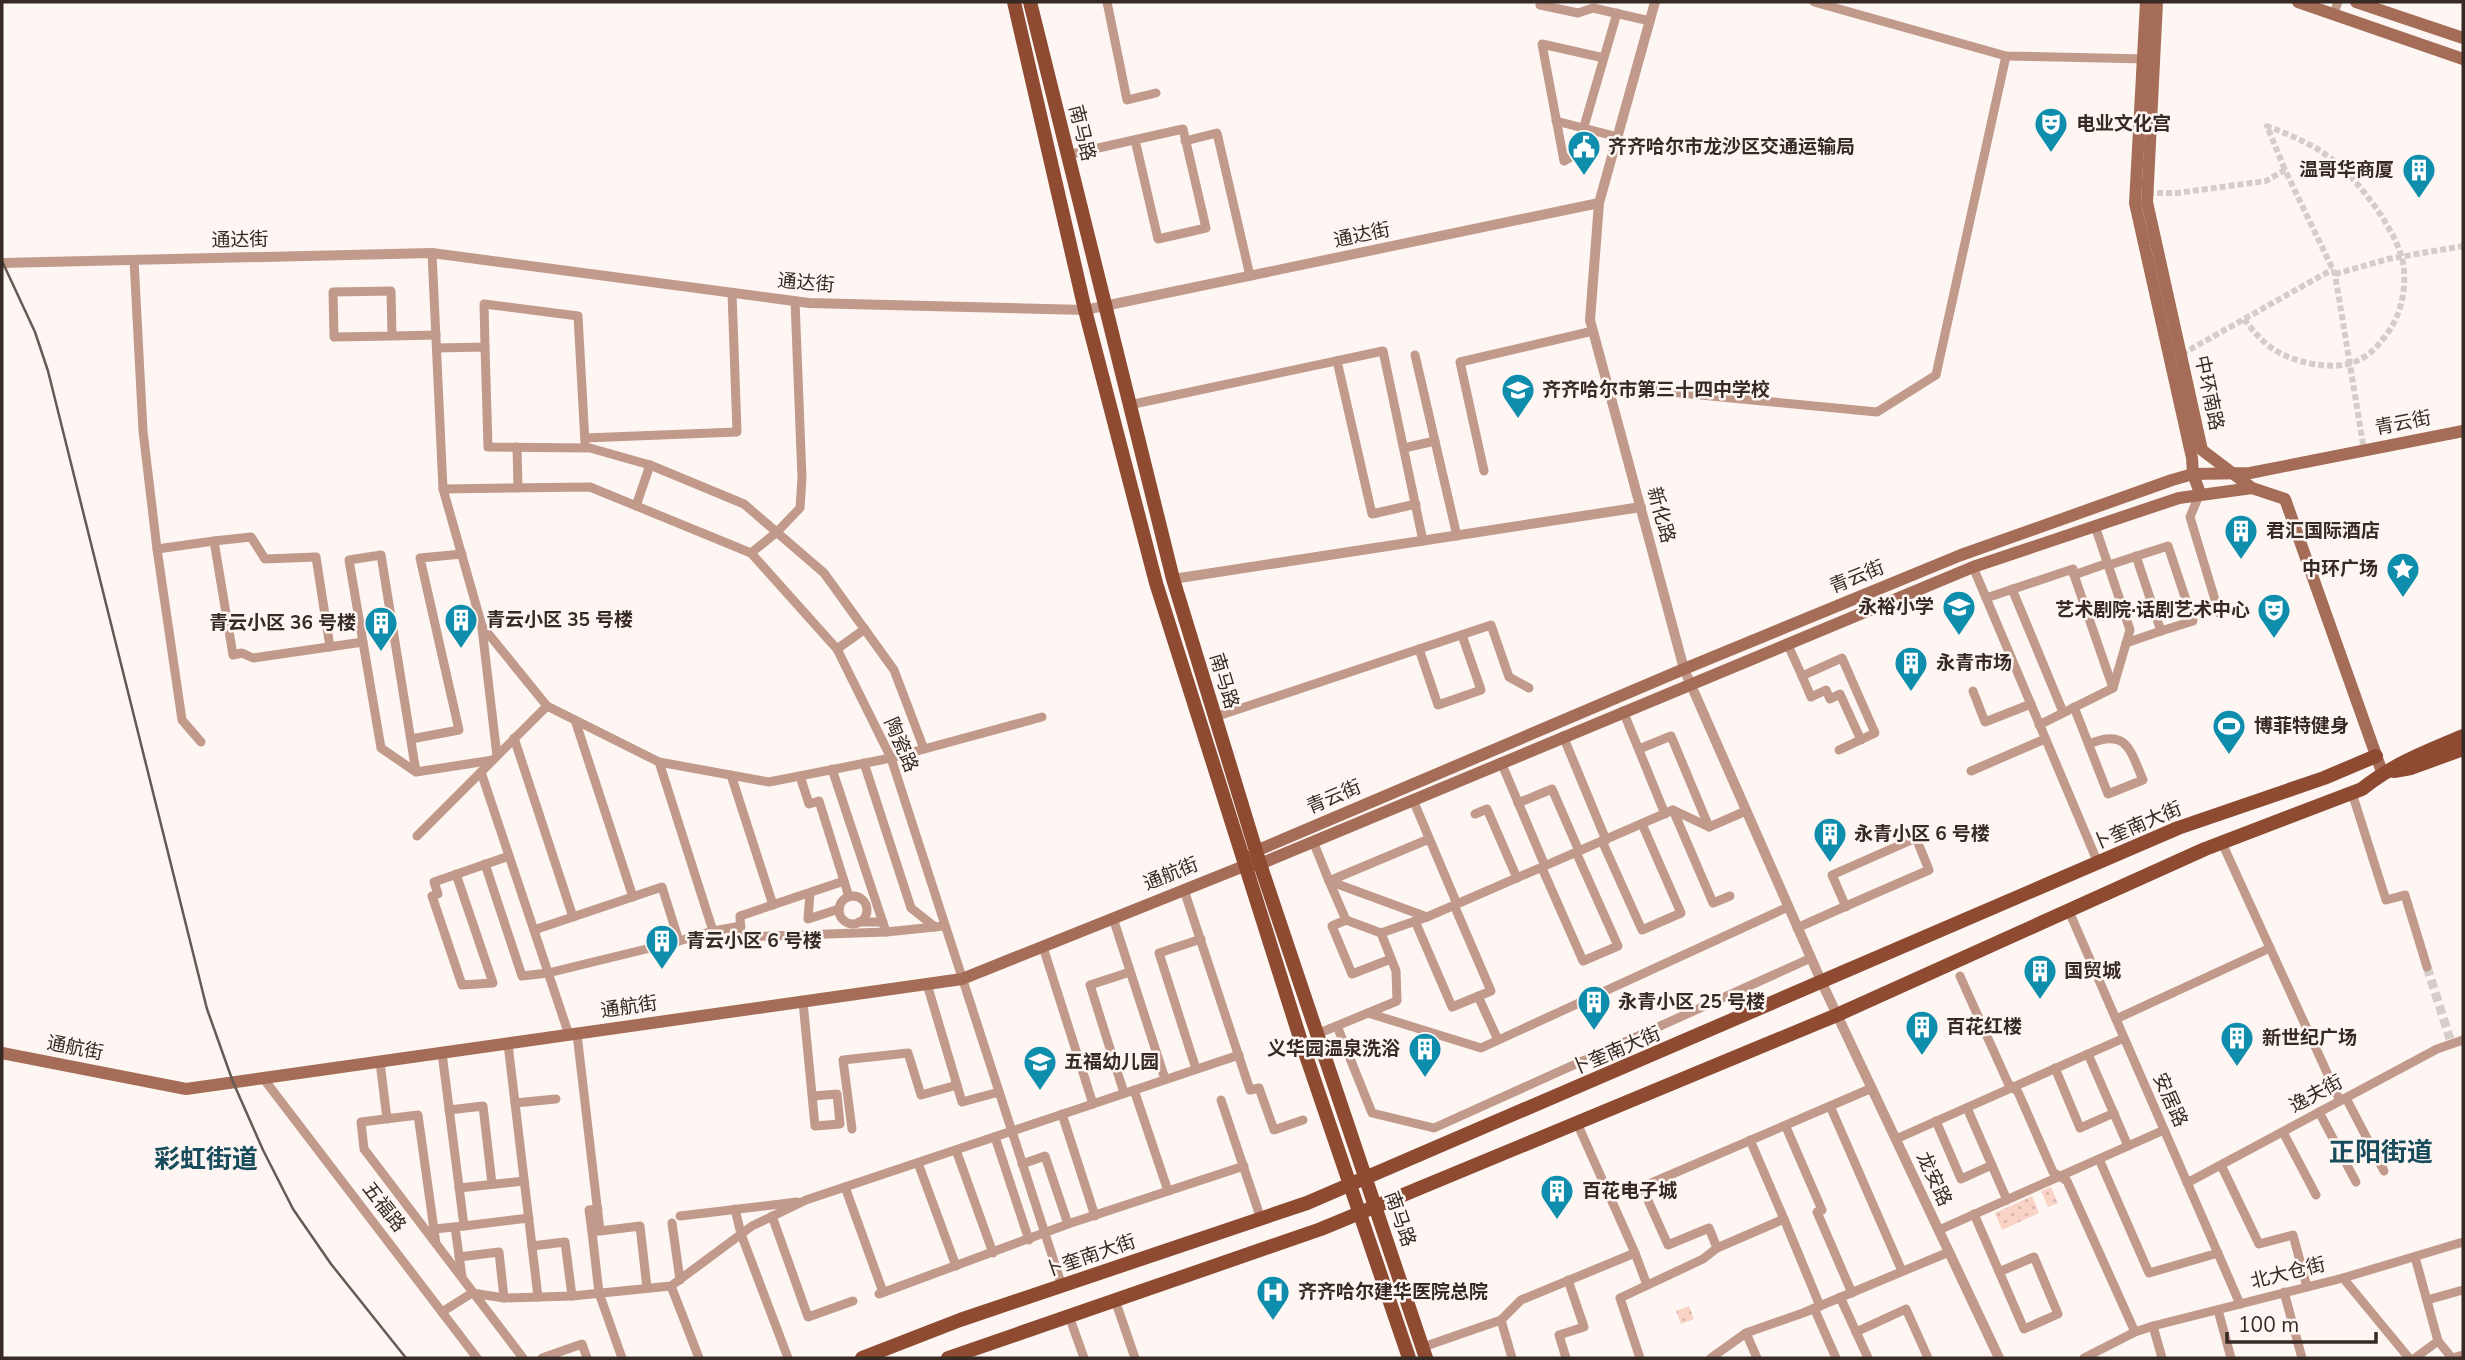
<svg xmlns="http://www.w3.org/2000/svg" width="2465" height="1360" viewBox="0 0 2465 1360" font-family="'Nunito Sans','Noto Sans SC',sans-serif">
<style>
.grass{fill:url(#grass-dots)}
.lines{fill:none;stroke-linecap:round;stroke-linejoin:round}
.pedestrian-tunnel{stroke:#d5cdca;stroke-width:6;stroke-dasharray:6 3;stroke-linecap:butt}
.minor-tunnel{stroke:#d5cdca;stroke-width:9;stroke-dasharray:9 4.5;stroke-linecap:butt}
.minor{stroke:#c29a8b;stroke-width:9}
.tertiary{stroke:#c29a8b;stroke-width:10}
.secondary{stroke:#a56d57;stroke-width:12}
.primary{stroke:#8e4b31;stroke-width:14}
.rail{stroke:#655a55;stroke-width:2.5}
.labels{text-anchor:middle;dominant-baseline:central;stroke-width:5;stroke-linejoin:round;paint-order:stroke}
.poi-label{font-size:19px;font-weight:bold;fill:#372a25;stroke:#fdf6f3;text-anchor:start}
.street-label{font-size:19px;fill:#372a25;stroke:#fdf6f3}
.district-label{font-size:26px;font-weight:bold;fill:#184c5c;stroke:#fdf6f3}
</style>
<defs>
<pattern id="grass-dots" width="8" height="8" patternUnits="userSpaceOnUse" patternTransform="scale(1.75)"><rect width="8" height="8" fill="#f9d4c6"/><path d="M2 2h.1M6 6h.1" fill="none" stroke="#d6b6aa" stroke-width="1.8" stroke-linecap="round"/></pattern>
</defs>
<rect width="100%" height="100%" fill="#fdf6f3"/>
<!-- grass -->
<g class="grass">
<path d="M2051,1187L2058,1203L2048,1207L2041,1191Z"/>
<path d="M2032,1196L2039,1213L2002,1230L1995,1213Z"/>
<path d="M1689,1306L1694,1319L1681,1324L1676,1311Z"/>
</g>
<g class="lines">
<!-- pedestrian-tunnel -->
<g class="pedestrian-tunnel">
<path d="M2148,193H2177L2266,181L2285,170L2335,274L2364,450"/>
<path d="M2335,274L2388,259L2463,246"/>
<path d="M2244,319C2264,346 2279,357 2313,364C2343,369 2364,364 2383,339C2399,320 2406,295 2404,270C2402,236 2359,181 2333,160C2313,144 2290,135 2267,126L2285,170"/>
<path d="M2182,354L2333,269"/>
</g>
<!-- minor-tunnel -->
<path class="minor-tunnel" d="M2427,967L2450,1039"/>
<!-- minor -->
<g class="minor">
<path d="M1107,2L1127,100L1156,93"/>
<path d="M1814,2L2006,56L2147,59"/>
<path d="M1540,5L1578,13L1593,8L1650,21"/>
<path d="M2333,15L2338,2"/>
<path d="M1604,58L1542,44L1564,161L1576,154L1617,13"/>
<path d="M1556,121L1618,137"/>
<path d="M1185,141L1217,133L1250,276"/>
<path d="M1067,155L1183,129L1206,228L1158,239L1135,140"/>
<path d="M432,253L443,489L482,626L547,706L659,762L769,782L891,758L1042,717"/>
<path d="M134,260L143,431L157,549L182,720L201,742"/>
<path d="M392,336L334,337L333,292L391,291L392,336L436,335"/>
<path d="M485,347L484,304L578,316L585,443"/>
<path d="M437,348L485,347L488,447L590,448L650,465L744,504L824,573L894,670L924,749"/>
<path d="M1415,355L1457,536"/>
<path d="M1337,361L1372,514L1416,504"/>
<path d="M1608,386L1877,412L1936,375L2006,56"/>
<path d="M1129,405L1383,351L1423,541"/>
<path d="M585,438L737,432L732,293"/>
<path d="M517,447L518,488"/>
<path d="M1404,448L1435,441"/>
<path d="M1484,471L1460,362L1593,331"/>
<path d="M443,489L590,487L751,553L837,649L891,758L1062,1286"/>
<path d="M2200,493L2190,517L2219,613"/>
<path d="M636,506L650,465"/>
<path d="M2095,526L2130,630L2113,688"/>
<path d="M214,541L251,537L265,559L316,557L330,647"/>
<path d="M157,549L214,541L233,655L242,653L253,658L363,642"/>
<path d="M751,553L777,532L800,508L802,478L795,301"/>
<path d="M2109,565L2168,546L2193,621L2161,631"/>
<path d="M1973,567L2098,863"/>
<path d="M2012,589L2063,712"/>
<path d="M1986,598L2073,569L2074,575L2108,563"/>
<path d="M482,628L497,756"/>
<path d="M1787,643L1802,676L1842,658L1875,733L1839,750"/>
<path d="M2126,643L2161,631L2136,556"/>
<path d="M837,649L865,629"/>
<path d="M1419,649L1438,705L1481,690L1462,635"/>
<path d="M1802,676L1811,697L1826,690L1830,699L1840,694L1861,740"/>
<path d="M1973,691L1985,722L2031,704"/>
<path d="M2074,707L2108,794L2143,780C2130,750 2127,728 2089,744"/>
<path d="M1623,711L1665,814"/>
<path d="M1215,717L1491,625L1509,677L1529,688"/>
<path d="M575,720L633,897"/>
<path d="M2039,725L2113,688L2074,575"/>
<path d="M1563,736L1606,840"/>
<path d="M514,738L573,917"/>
<path d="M411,739L459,730L420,558L462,554"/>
<path d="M1639,749L1671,736L1709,827"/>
<path d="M659,762L713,931"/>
<path d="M1501,762L1545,866"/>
<path d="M864,763L911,908L935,927"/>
<path d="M832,769L886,932"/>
<path d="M1971,771L2045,739"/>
<path d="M416,772L381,555L349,560L381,748L416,772L493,760"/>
<path d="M481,772L569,1035"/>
<path d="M731,775L773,905"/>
<path d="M800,776L809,804L819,801L849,897"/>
<path d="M2352,793L2386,900L2405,895L2427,967"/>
<path d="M1413,800L1457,904"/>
<path d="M1518,803L1552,789L1579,851"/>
<path d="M1673,810L1713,903L1730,896"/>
<path d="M1475,814L1487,809L1517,878"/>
<path d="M417,836L547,706"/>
<path d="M1313,841L1329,881L1429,839"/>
<path d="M1602,841L1642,930L1681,913L1642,824"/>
<path d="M2222,843L2340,1101"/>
<path d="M485,864L522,976L548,973L679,941"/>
<path d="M1542,868L1583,961L1618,946L1576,852"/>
<path d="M456,874L493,983L462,985L432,896L438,894L434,882L509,856"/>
<path d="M844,881L740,916L741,937L886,932L944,926"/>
<path d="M1184,890L1250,1090L1259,1088L1274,1130L1303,1120"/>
<path d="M810,893L808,919L839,909"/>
<circle cx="853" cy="910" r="14"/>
<path d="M2068,909L2240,1304"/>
<path d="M1113,918L1165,1079"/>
<path d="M1346,920L1329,881L1427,917"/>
<path d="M1415,921L1452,1007L1491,991L1454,905"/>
<path d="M859,922H883"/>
<path d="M1797,928C1841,908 1885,889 1929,870L1916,838L1832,875L1846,907"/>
<path d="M534,930L662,887L679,941L713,931L741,926"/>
<path d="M1381,933L1346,920L1332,926L1352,974L1391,959"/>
<path d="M1043,947L1093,1104"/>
<path d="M1960,976L2008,1083L2018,1092L2053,1172L2067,1181L2135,1332"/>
<path d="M927,984L962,1102L999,1092"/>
<path d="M1478,996L1498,1040"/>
<path d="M803,1002L815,1126L840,1124L837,1094L813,1096"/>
<path d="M1368,1013L1397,1001L1396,971L1381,933L1427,917L1673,810L1709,827L1746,811"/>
<path d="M2116,1019L2270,948"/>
<path d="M1337,1026L1372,1113L1434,1128L1811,958"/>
<path d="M577,1034L600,1231L640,1226L647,1288"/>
<path d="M1317,1034L1368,1013L1481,1048L1788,907"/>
<path d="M508,1044L538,1297"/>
<path d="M2088,1054L2128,1146"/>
<path d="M380,1062L387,1119"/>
<path d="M2055,1068L2080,1128L2114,1113"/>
<path d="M1196,1069L1159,953L1201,939"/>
<path d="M263,1078L477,1358"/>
<path d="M1134,1090L1168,1191"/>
<path d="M1124,1093L1090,985L1130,972"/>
<path d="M2346,1098L2384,1171"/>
<path d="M1221,1100L1261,1219"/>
<path d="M515,1103L556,1099"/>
<path d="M1830,1106L1902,1271"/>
<path d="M1967,1108L2007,1200"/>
<path d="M449,1110L483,1106L492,1184"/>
<path d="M2319,1112L2356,1182"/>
<path d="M1062,1114L1095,1216"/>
<path d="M1936,1121L1961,1179L1992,1165"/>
<path d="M1786,1127L1822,1210L1817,1212L1852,1293"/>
<path d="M852,1129L843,1060L908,1053L921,1095L957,1085"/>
<path d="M2283,1132L2316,1195"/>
<path d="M995,1137L1029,1240"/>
<path d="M1896,1139L2124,1038"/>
<path d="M1750,1140L1784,1219"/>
<path d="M956,1150L993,1253"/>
<path d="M2099,1159L2149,1273L2218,1253"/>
<path d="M918,1163L956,1266"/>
<path d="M2221,1165L2259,1244L2293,1235L2307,1287"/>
<path d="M2187,1183L2437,1049L2463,1040"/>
<path d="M845,1187L883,1292"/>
<path d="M459,1188L524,1181"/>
<path d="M735,1209L741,1234L788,1358"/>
<path d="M1974,1214L2024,1329L2058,1314L2034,1257L1999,1272"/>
<path d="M680,1216L797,1202"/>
<path d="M772,1216L808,1317L853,1301"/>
<path d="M672,1223L680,1280"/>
<path d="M1068,1224L1244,1166"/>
<path d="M464,1226L529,1218"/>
<path d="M455,1227L462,1277"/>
<path d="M434,1229L464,1226L442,1053"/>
<path d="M1939,1230L2164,1130"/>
<path d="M598,1231L592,1232L589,1210L598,1209"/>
<path d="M592,1232L599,1293L622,1358"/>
<path d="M436,1244L418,1115L361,1122L364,1149L523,1358"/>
<path d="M532,1246L565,1242L572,1296"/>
<path d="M1635,1253L1647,1285"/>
<path d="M459,1257L499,1252L504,1298"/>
<path d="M2415,1257L2438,1341L2415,1358"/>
<path d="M2343,1278L2409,1358"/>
<path d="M671,1286L699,1358"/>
<path d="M2284,1292L2302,1358"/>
<path d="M879,1294L1068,1224L1045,1156L1022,1164"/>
<path d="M1840,1297L1868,1358"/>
<path d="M1115,1300L1135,1358"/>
<path d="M2427,1300L2463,1290"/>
<path d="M1820,1306L1784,1219L1717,1248L1709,1228L1668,1245L1642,1187L1872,1088"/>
<path d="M1814,1308L1836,1358"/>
<path d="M2218,1310L2231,1358"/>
<path d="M442,1312L472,1293L504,1298L572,1296L671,1286L752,1226L806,1200L1239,1055"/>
<path d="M1069,1316L1084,1358"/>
<path d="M1501,1320L1512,1358"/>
<path d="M2153,1326L2162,1358"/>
<path d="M1856,1332L1906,1309L1928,1358"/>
<path d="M1746,1333L1757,1358"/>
<path d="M2438,1341L2452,1358"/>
<path d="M1423,1347L1501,1320L1521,1300L1635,1253L1577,1123"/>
<path d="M542,1358L582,1344L587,1358"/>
<path d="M1566,1358L1559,1335L1584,1327L1568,1280"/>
<path d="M1640,1358L1620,1298L1703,1259L1717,1248"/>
<path d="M1711,1358L1746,1333L1803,1313L1949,1252"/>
<path d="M2084,1358L2135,1332L2153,1326L2343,1278L2463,1242"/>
<path d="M2452,1358L2463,1355"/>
</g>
<!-- tertiary -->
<g class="tertiary">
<path d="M1655,2L1599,203L1590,320L1684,669L1822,983L1999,1358"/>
<path d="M2,263L432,253L809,303L1085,310L1599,203"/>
<path d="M1173,579L1641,507"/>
</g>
<!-- secondary -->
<g class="secondary">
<path d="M2146,2L2135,203L2192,458L2193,474L2200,493"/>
<path d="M2157,2L2147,202L2202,450L2252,488L2285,499L2382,772"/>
<path d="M2298,2L2463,59"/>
<path d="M2356,2L2463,38"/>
<path d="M1251,857L1256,851L1684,669L1961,555L2172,480L2193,474L2250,473L2463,431"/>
<path d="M2,1053L186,1089L962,979L1244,866L1260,864L1973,567L2179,498L2252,488"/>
</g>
<!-- primary -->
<g class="primary">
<path d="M1014,2L1085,310L1156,583L1300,1038L1409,1358"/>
<path d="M1030,2L1173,579L1260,864L1426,1358"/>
<path d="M2394,771L2411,768L2463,749"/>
<path d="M862,1358L960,1320L1307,1203L2178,828L2324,778L2376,756"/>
<path d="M948,1358L1321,1229L1837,1015L2205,849L2362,789C2393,764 2427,751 2463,736"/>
</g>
<!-- rail -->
<path class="rail" d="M2,261L35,332L48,371L207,1009L233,1082L263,1150L293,1209L331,1264L406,1358"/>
</g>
<!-- icons -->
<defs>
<symbol id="theatre-pin" viewBox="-11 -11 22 30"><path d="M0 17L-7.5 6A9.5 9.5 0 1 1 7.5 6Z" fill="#0e8dad" stroke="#fdf6f3"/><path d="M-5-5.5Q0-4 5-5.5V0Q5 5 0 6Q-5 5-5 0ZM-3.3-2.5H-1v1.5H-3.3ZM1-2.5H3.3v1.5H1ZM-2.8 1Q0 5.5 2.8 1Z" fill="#fff"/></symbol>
<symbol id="civic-pin" viewBox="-11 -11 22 30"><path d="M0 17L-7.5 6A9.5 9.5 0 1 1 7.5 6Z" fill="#0e8dad" stroke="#fdf6f3"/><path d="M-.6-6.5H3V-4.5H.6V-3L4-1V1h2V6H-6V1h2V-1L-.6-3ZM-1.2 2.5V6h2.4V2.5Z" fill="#fff"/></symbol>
<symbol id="building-pin" viewBox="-11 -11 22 30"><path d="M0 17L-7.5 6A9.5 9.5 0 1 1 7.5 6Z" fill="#0e8dad" stroke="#fdf6f3"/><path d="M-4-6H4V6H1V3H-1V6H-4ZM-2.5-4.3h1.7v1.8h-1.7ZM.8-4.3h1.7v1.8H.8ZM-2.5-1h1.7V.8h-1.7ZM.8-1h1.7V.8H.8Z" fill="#fff"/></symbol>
<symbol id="school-pin" viewBox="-11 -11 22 30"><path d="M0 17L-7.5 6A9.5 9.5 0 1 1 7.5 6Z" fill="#0e8dad" stroke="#fdf6f3"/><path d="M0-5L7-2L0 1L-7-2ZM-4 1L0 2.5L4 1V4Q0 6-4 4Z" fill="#fff"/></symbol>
<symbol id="sight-pin" viewBox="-11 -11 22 30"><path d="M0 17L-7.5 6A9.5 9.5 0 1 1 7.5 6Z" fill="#0e8dad" stroke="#fdf6f3"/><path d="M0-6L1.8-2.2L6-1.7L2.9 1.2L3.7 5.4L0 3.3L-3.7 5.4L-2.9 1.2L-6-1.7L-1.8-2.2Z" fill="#fff"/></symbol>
<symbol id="stadium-pin" viewBox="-11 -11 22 30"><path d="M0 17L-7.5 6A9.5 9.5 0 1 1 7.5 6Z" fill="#0e8dad" stroke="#fdf6f3"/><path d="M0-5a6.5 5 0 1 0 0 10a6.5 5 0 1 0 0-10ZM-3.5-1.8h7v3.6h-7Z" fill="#fff"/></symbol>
<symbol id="hospital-pin" viewBox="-11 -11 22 30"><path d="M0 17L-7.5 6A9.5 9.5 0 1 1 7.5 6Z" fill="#0e8dad" stroke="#fdf6f3"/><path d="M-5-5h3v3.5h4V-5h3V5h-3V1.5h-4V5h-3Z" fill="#fff"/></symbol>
</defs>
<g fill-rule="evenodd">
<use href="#theatre-pin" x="2032" y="105" width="38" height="52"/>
<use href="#civic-pin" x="1565" y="128" width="38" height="52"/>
<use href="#building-pin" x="2400" y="151" width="38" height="52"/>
<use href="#school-pin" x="1499" y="371" width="38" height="52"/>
<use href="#building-pin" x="2222" y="512" width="38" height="52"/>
<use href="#sight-pin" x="2384" y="550" width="38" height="52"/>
<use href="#school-pin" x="1940" y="588" width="38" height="52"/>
<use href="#theatre-pin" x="2255" y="591" width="38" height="52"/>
<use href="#building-pin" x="442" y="601" width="38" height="52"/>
<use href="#building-pin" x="362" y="604" width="38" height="52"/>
<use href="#building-pin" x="1892" y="644" width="38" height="52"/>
<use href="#stadium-pin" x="2210" y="707" width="38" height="52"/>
<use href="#building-pin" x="1811" y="815" width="38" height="52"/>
<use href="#building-pin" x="643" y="922" width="38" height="52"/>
<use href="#building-pin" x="2021" y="952" width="38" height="52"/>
<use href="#building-pin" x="1575" y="983" width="38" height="52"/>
<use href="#building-pin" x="1903" y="1008" width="38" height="52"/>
<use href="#building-pin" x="2218" y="1019" width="38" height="52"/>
<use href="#building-pin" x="1406" y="1030" width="38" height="52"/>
<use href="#school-pin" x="1021" y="1043" width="38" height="52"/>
<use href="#building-pin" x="1538" y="1172" width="38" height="52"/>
<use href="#hospital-pin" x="1254" y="1273" width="38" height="52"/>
</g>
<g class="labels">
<!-- poi labels -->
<g class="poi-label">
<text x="2076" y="124">电业文化宫</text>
<text x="1608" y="147">齐齐哈尔市龙沙区交通运输局</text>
<text x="2394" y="170" text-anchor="end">温哥华商厦</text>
<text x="1542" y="390">齐齐哈尔市第三十四中学校</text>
<text x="2266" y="531">君汇国际酒店</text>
<text x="2378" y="569" text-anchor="end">中环广场</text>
<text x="1934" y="607" text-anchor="end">永裕小学</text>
<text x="2250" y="610" text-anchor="end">艺术剧院·话剧艺术中心</text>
<text x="486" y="620">青云小区 35 号楼</text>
<text x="356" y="623" text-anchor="end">青云小区 36 号楼</text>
<text x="1936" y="663">永青市场</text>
<text x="2254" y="726">博菲特健身</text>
<text x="1854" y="834">永青小区 6 号楼</text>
<text x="686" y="941">青云小区 6 号楼</text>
<text x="2064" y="971">国贸城</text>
<text x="1618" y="1002">永青小区 25 号楼</text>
<text x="1946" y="1027">百花红楼</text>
<text x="2262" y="1038">新世纪广场</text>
<text x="1400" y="1049" text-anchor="end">义华园温泉洗浴</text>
<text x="1064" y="1062">五福幼儿园</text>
<text x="1582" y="1191">百花电子城</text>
<text x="1298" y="1292">齐齐哈尔建华医院总院</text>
</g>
<!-- street labels -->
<g class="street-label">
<text transform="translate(1082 133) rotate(76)">南马路</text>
<text transform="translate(1362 235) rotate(-12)">通达街</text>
<text transform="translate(240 240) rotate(-1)">通达街</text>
<text transform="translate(806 283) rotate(5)">通达街</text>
<text transform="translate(2209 393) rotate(78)">中环南路</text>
<text transform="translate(2403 423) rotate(-11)">青云街</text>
<text transform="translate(1661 515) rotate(75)">新化路</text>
<text transform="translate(1857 577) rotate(-22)">青云街</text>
<text transform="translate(1224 681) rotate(73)">南马路</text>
<text transform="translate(901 745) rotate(67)">陶瓷路</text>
<text transform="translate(1334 797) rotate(-23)">青云街</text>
<text transform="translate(2137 826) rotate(-23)">卜奎南大街</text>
<text transform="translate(1171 874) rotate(-22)">通航街</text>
<text transform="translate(629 1007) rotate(-8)">通航街</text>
<text transform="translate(75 1048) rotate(11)">通航街</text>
<text transform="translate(1616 1051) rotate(-23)">卜奎南大街</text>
<text transform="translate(2316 1094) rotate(-28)">逸夫街</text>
<text transform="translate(2170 1100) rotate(66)">安居路</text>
<text transform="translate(1934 1179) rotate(65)">龙安路</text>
<text transform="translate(384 1207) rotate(52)">五福路</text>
<text transform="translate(1400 1219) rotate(71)">南马路</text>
<text transform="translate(1090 1256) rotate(-19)">卜奎南大街</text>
<text transform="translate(2288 1273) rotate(-14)">北大仓街</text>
</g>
<!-- district labels -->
<g class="district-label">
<text x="2381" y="1152">正阳街道</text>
<text x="206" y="1159">彩虹街道</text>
</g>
</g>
<!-- border -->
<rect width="2465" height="1360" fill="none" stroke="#372a25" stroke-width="7"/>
<!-- scale -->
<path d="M2227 1332v10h149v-10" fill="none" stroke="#372a25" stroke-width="3.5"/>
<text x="2238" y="1332" font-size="21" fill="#372a25" stroke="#fdf6f3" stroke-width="5" paint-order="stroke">100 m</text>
</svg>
